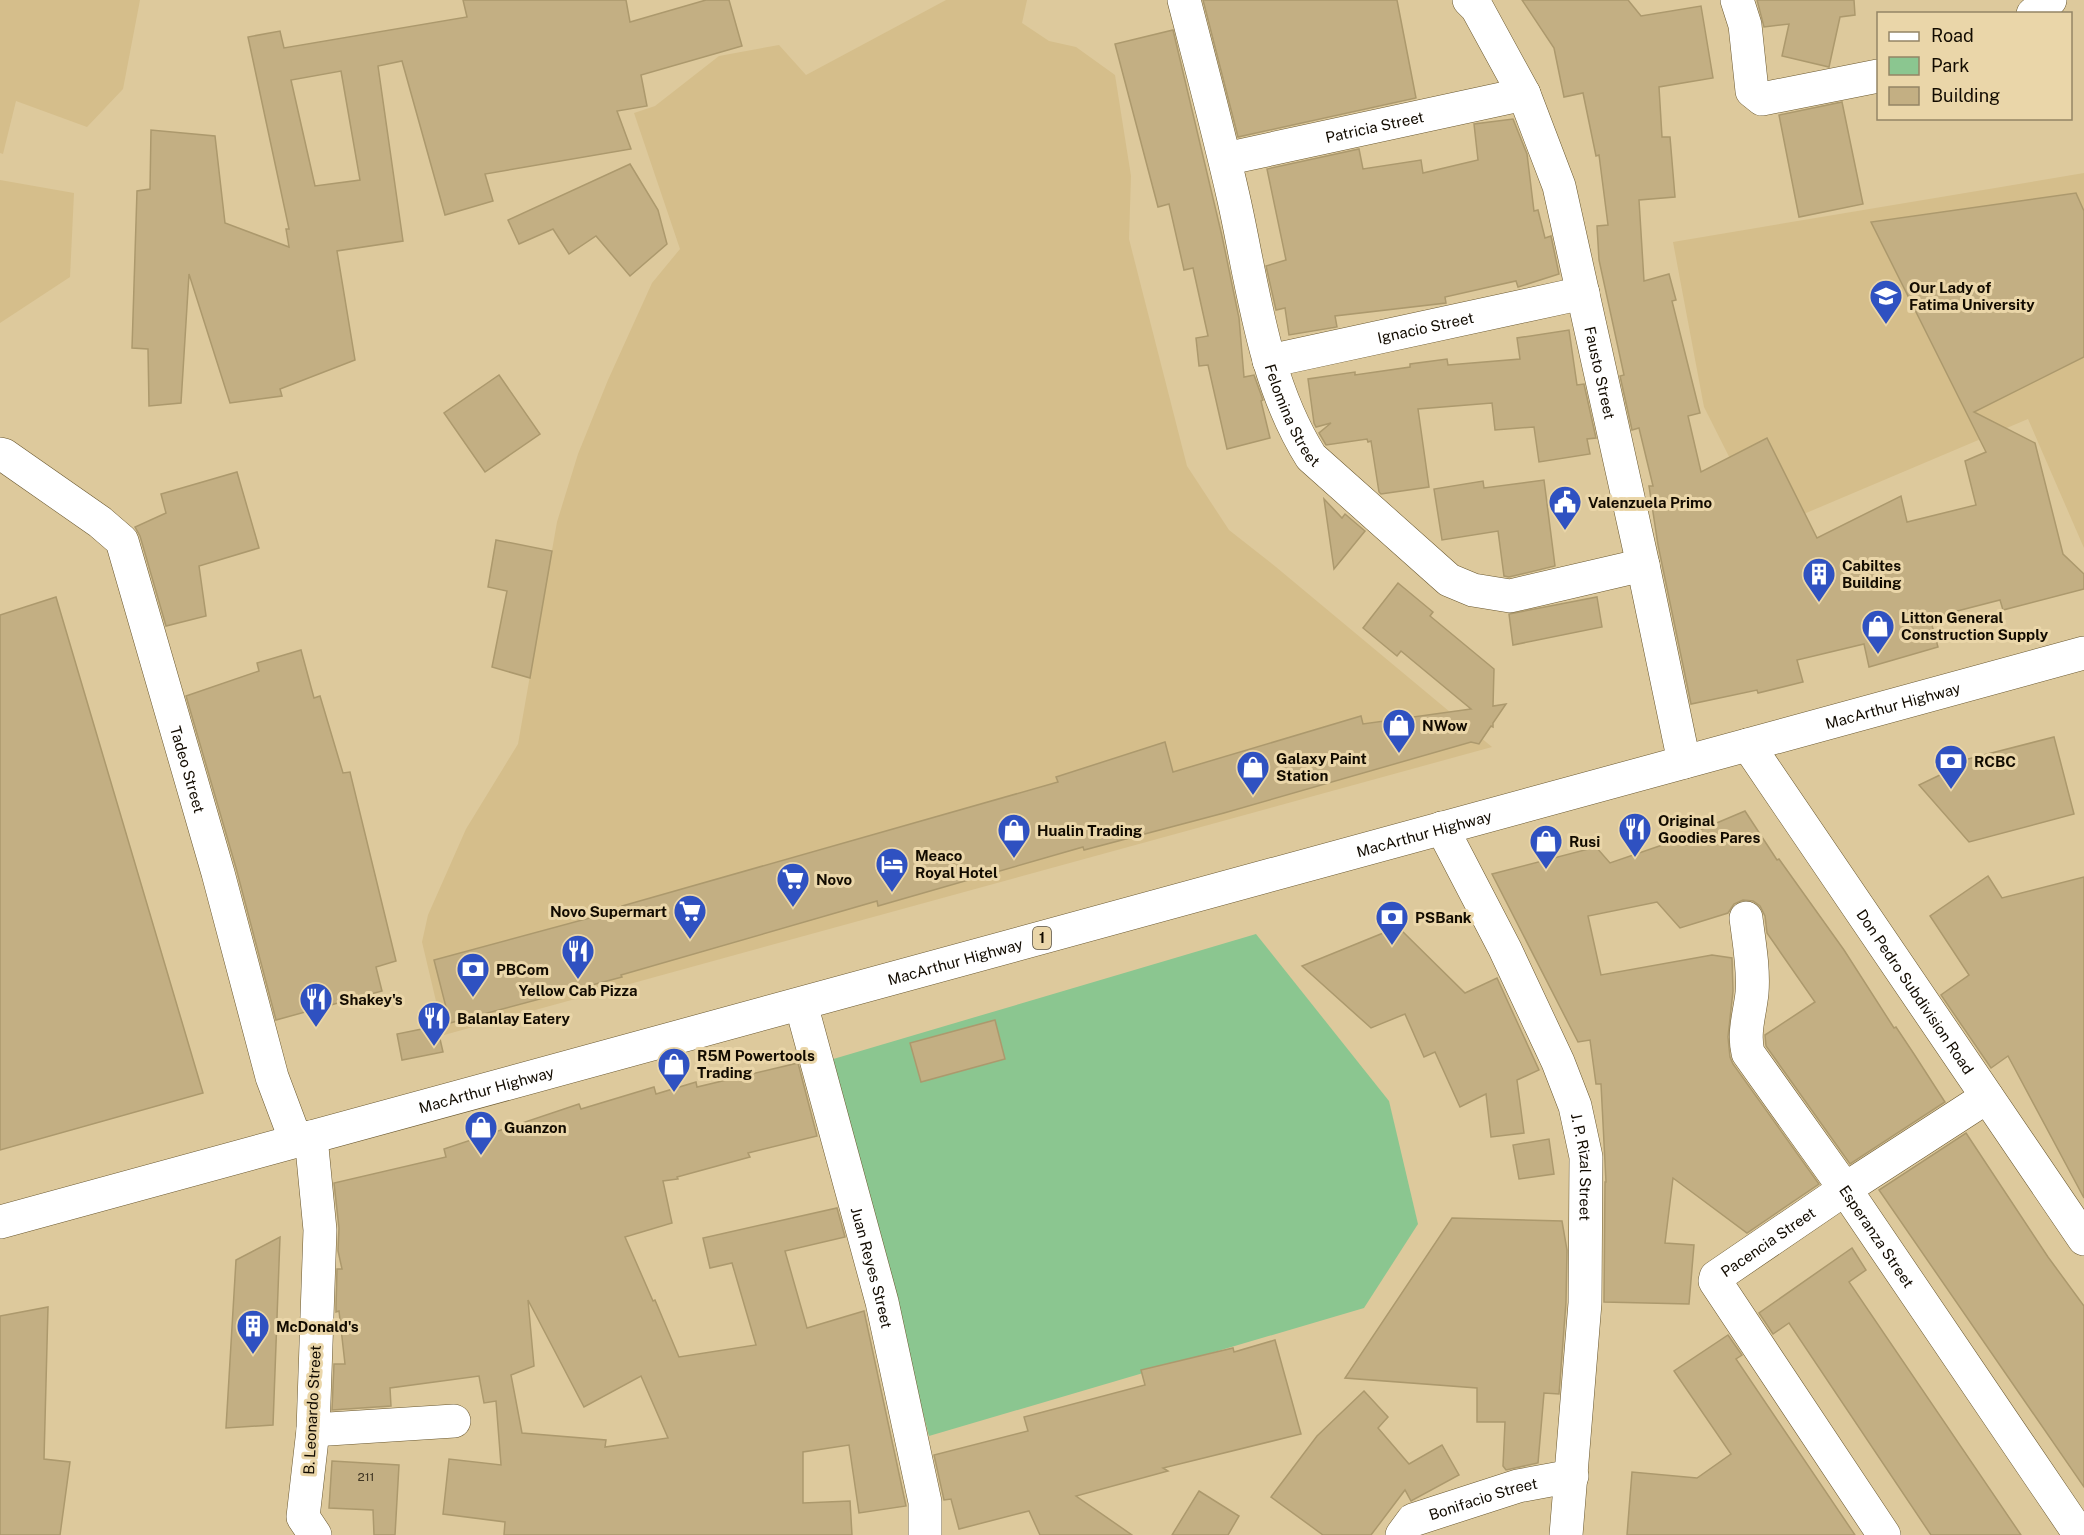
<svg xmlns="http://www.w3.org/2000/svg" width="2084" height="1535" viewBox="0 0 2084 1535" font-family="'Public Sans',sans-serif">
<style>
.built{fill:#d5be8b}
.green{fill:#8bc690}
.building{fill:#c3af83;stroke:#ac996d;stroke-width:1.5;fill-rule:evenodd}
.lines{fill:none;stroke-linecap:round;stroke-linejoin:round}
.minor-casing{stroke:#69572e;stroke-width:34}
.highway-casing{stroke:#69572e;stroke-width:34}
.minor{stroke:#fff;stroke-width:33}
.highway{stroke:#fff;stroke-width:33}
.labels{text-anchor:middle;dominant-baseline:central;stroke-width:6;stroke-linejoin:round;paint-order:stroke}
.number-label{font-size:12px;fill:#3e3421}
.shield{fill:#ead6a9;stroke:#534833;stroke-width:1.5}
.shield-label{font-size:14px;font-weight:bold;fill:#120b00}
.street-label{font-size:15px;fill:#120b00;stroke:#ead6a9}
.poi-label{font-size:15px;font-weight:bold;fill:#120b00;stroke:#ead6a9;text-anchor:start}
</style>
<rect width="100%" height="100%" fill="#ddc99c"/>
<!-- built -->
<g class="built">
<path d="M0,0H140L123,89L87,127L16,101L3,154L0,153Z"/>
<path d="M946,0H1027L1022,23L1049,41L1076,47L1115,75L1131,176L1129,239L1187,466L1229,530L1276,567L1492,747L444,1035L422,942L428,915L466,829L518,744L557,522L578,454L608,380L652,283L680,249L634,113L655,106L719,56L779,45L806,75Z"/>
<path d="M2084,173V548L2028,419L1766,530L1704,407L1673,242Z"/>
<path d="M0,180L74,193L70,277L0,323Z"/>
</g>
<!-- green -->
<path class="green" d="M1256,934L1389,1101L1418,1224L1364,1308L929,1436L830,1060Z"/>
<!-- building -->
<g class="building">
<path d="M463,0H626L630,22L706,0H729L742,46L641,75L647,106L617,111L631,149L485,174L493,201L445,215L402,61L378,66L403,241L337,251L355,360L280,389L282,396L230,403L189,274L181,403L149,406L148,349L132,348L137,191L150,189L151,130L215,136L225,223L289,247L286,229H289L248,37L280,31L284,48L467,17ZM341,71L360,180L315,186L291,80Z"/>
<path d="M1203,0H1397L1416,98L1238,137Z"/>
<path d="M1522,0H1628L1641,16L1701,6L1713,78L1659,87L1662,137H1670L1675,197L1639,200L1644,281L1669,274L1676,300L1672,301L1700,413L1688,416L1701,472L1767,438L1817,538L1901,496L1907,522L1976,505L1965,461L1986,452L1871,222L2076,193L2084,211V357L1974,412L2035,443L2063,554L2084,574V589L2003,610L2000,600L1930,618L1938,647L1869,667L1864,644L1797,660L1803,682L1758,693L1757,690L1691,704L1658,545L1649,486H1653L1639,428L1632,430L1620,376L1624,375L1599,260L1597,226L1608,225L1599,155L1596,156L1583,93L1564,97L1554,48Z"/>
<path d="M1757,0H1854L1855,15L1840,17L1829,67L1782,56L1789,24L1764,27Z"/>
<path d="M1173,30L1222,236L1239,318L1244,377L1254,375L1263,400L1261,401L1270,438L1227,449L1208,365L1199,366L1196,338L1208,336L1193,268L1184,270L1169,204L1158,207L1115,44Z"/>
<path d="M1842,102L1863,204L1799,217L1779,115Z"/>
<path d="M1513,119L1527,154L1534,211L1538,210L1545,238L1551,236L1559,274L1518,287L1516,281L1445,297L1446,303L1335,316L1337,327L1289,335L1285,308L1276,310L1266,266L1286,260L1267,169L1359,149L1363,169L1421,160L1423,173L1478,160L1474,124Z"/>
<path d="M630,164L658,210L667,244L630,276L596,236L569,254L553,229L519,244L508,220Z"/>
<path d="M1569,330L1577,385L1584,384L1596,438L1587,439L1590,454L1539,462L1534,427L1495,430L1492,403L1418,409L1429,487L1381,494L1379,492L1371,441L1368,442L1367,439L1326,445L1319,433L1331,423L1316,427L1314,423L1308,379L1355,372V375L1410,367V364L1447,359L1448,365L1520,359L1517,338Z"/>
<path d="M499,375L540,434L485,472L444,413Z"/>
<path d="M237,472L259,548L199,566L206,616L166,626L140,536L135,527L166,513L161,494Z"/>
<path d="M1544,480L1555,566L1509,577L1504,576L1498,531L1442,540L1434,489L1483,481L1484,488Z"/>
<path d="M1324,499L1342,518L1345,514L1365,531L1334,569Z"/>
<path d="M496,540L552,551L530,678L492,667L507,591L488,587Z"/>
<path d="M1398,583L1433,612L1430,616L1494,669L1493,706L1506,704L1493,723V727L1491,726L1479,744L1471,742L1224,813L1084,850L1083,847L878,906L877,901L621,975L622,977L450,1023L434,960L623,909L622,906L1058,782L1056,777L1165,742L1173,772L1361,716L1363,724L1471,709L1401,651L1397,656L1363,628Z"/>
<path d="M56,597L203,1093L0,1150V615Z"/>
<path d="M1597,597L1602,627L1513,645L1509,614Z"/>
<path d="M301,650L314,698L320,696L343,773L350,772L396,961L376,967L382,991L276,1020L236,868L186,696L259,671L257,663Z"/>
<path d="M2054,737L2074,814L1969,842L1919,785L1965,763L1964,760Z"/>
<path d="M1745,811L1777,860L1779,859L1844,950L1894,1028L1896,1027L1914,1054L1945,1102L1850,1164L1766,1046L1765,1035L1815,1002L1767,933L1765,916L1760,906L1753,901L1743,900L1734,904L1728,913L1680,928L1657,902L1588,916L1601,975L1712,955L1732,958L1733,991L1728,1037L1730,1057L1733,1064L1819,1184L1747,1233L1673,1178L1665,1243L1694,1245L1689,1304L1604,1302L1605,1182H1606L1601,1084H1596L1590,1040L1578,1042L1492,874L1596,847L1610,863L1674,841Z"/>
<path d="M1988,876L2002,898L2084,877V1198L2008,1056L1991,1068L1941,995L1969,975L1930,916Z"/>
<path d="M1398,927L1465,993L1497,978L1539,1070L1517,1080L1524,1133L1491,1137L1486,1094L1460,1107L1435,1052L1424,1057L1405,1014L1371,1028L1302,966Z"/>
<path d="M995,1020L1005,1059L921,1082L910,1043Z"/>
<path d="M437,1026L443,1052L402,1060L397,1034Z"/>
<path d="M798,1063L817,1136L748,1153L750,1157L677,1177L678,1179L663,1181L672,1223L625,1237L653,1301L655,1300L679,1357L756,1345L732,1263L710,1268L703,1238L837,1208L845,1237L785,1251L807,1328L864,1311L906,1506L859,1513L849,1445L803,1452V1503L850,1501L852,1535H504L505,1522L443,1514L449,1459L501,1465L496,1401L484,1403L479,1376L390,1388L391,1406L332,1410L334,1364H345L339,1311L336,1312V1308L337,1269H342L338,1251L339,1228L334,1183L446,1157L444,1149L579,1104L581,1109L654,1087L656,1094L696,1082L697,1087ZM528,1300L584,1407L641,1376L668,1438L605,1447L606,1440L522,1433L511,1375L534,1366Z"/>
<path d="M1966,1133L2048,1257L2084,1306V1487L1879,1190Z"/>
<path d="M1549,1139L1554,1174L1519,1179L1513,1145Z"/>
<path d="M1452,1218L1562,1221L1567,1250L1566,1302L1559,1394L1544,1393L1538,1463L1506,1470L1503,1466L1505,1422H1477V1388L1345,1378Z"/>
<path d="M280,1237L273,1425L226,1428L236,1260Z"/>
<path d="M1852,1248L1866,1270L1849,1282L2021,1535H1931L1789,1323L1773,1334L1759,1313Z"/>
<path d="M48,1307L44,1459L70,1462L60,1535H0V1316Z"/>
<path d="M1728,1335L1742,1355L1736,1359L1855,1535H1627L1632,1472L1697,1478L1731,1454L1674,1371Z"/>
<path d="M1275,1340L1301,1434L1163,1468L1168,1471L1076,1496L1132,1535H1040L1029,1511L959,1529L951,1499L944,1500L934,1455L1028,1431L1024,1417L1145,1385L1141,1370L1233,1348L1234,1352Z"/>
<path d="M1364,1391L1388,1417L1378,1428L1409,1464L1442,1445L1459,1475L1411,1501L1405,1490L1371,1535H1323L1271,1497L1317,1436Z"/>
<path d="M332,1461L399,1465L395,1535H374L373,1510L329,1508Z"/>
<path d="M1199,1491L1239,1516L1228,1535H1172Z"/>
</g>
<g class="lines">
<defs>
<g id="minor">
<path id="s1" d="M1184,0C1201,66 1219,133 1234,200C1253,286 1263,381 1311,457L1449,580L1473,590L1510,596L1643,565"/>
<path id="s2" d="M1469,0L1477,8L1524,94L1559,186L1643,565L1684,762"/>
<path d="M1737,0L1745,25L1752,91L1762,99L1878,76"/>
<path d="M2033,14L2050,0"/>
<path id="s3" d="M1225,159L1524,94"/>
<path id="s4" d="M1269,361L1583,293"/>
<path id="s5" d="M0,454L4,455L100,522L122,541L218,873L272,1077L296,1141"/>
<path id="s6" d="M1748,745L2084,1239"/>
<path id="s7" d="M1442,828L1505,949L1558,1062L1575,1106L1586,1157L1585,1303L1566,1535"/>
<path id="s8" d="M1746,918C1749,942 1754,968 1752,993C1750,1013 1743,1032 1748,1053L1845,1189L2080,1535"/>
<path id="s9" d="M801,1004L882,1302L925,1502V1535"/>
<path d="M311,1137L320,1230L313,1430L303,1517L315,1535"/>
<path d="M313,1430L454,1421"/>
<path id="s10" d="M1402,1535L1413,1520L1518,1486L1572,1476"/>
<path id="s11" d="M1884,1535L1715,1281L1716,1277L1845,1189L1987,1097"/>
</g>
<g id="highway">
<path id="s12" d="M0,1222L2084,653"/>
</g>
</defs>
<!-- minor casing -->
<use href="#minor" class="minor-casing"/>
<!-- highway casing -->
<use href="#highway" class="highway-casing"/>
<!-- minor -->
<use href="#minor" class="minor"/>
<!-- highway -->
<use href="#highway" class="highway"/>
</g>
<!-- icons -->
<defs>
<symbol id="university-pin" viewBox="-11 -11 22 30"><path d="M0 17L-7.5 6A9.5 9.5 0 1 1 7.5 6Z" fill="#2f51c1" stroke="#ead6a9"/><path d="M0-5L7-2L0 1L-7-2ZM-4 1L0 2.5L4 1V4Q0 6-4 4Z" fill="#fff"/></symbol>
<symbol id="civic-pin" viewBox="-11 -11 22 30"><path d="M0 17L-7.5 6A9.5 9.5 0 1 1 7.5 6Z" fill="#2f51c1" stroke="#ead6a9"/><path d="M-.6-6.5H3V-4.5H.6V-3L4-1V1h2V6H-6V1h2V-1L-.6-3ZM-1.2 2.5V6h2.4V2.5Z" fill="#fff"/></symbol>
<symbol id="building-pin" viewBox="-11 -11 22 30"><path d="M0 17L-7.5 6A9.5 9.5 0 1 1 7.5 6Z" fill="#2f51c1" stroke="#ead6a9"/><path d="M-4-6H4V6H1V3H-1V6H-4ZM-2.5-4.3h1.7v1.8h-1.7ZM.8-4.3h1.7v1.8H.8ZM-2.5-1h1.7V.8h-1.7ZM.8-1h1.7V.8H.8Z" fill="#fff"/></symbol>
<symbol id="shop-pin" viewBox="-11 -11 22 30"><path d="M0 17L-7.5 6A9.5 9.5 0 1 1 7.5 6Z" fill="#2f51c1" stroke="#ead6a9"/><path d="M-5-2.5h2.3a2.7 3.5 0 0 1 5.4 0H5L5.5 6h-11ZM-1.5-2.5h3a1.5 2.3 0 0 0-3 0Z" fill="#fff"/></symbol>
<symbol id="bank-pin" viewBox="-11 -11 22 30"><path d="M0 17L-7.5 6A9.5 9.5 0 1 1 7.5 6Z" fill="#2f51c1" stroke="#ead6a9"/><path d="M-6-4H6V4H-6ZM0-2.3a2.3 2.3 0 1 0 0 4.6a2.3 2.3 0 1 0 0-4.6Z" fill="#fff"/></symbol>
<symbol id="restaurant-pin" viewBox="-11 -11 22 30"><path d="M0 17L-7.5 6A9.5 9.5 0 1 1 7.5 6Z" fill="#2f51c1" stroke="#ead6a9"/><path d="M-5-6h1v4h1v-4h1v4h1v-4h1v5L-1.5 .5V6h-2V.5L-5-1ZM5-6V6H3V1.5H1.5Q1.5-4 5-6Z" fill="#fff"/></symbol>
<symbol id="hotel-pin" viewBox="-11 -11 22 30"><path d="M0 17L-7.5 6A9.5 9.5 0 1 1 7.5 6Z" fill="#2f51c1" stroke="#ead6a9"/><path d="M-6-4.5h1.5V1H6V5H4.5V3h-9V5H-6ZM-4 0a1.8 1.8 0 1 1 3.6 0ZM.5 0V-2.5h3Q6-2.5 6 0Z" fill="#fff"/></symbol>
<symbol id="supermarket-pin" viewBox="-11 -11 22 30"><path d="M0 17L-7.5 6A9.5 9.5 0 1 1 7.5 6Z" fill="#2f51c1" stroke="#ead6a9"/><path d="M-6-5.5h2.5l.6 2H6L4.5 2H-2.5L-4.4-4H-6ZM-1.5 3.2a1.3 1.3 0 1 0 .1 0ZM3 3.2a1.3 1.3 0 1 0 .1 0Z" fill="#fff"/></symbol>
</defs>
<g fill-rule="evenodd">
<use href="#university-pin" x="1867" y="277" width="38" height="52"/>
<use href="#civic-pin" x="1546" y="483" width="38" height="52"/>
<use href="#building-pin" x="1800" y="555" width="38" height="52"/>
<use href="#shop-pin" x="1859" y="607" width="38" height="52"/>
<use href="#shop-pin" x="1380" y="706" width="38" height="52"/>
<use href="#bank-pin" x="1932" y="742" width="38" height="52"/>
<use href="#shop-pin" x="1234" y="748" width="38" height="52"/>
<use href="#restaurant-pin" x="1616" y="810" width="38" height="52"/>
<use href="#shop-pin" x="995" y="811" width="38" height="52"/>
<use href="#shop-pin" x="1527" y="822" width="38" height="52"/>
<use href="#hotel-pin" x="873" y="845" width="38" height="52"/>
<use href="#supermarket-pin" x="774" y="860" width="38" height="52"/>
<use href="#supermarket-pin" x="671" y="892" width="38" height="52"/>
<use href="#bank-pin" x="1373" y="898" width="38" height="52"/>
<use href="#restaurant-pin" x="559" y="932" width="38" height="52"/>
<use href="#bank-pin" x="454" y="950" width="38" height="52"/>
<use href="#restaurant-pin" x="297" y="980" width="38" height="52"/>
<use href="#restaurant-pin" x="415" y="999" width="38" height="52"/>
<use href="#shop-pin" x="655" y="1045" width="38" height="52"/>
<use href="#shop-pin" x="462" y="1108" width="38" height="52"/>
<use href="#building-pin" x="234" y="1307" width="38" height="52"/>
</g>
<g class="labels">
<!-- number labels -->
<g class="number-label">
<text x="366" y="1477">211</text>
</g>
<!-- shield labels -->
<rect class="shield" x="1033" y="927" width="18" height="22" rx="4.5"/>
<g class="shield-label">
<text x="1042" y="938">1</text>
</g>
<!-- street labels -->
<g class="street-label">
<text stroke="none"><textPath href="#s3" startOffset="153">Patricia Street</textPath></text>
<text stroke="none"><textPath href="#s4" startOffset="160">Ignacio Street</textPath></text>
<text stroke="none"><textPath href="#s2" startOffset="399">Fausto Street</textPath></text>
<text stroke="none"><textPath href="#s1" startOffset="430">Felomina Street</textPath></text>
<text stroke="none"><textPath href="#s12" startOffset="1962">MacArthur Highway</textPath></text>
<text stroke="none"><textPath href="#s5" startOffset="388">Tadeo Street</textPath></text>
<text stroke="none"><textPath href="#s12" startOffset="1476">MacArthur Highway</textPath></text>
<text stroke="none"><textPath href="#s12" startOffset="990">MacArthur Highway</textPath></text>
<text stroke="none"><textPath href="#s6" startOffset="298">Don Pedro Subdivision Road</textPath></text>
<text stroke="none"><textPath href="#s12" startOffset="504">MacArthur Highway</textPath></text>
<text stroke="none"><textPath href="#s7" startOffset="370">J. P. Rizal Street</textPath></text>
<text stroke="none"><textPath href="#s8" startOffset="360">Esperanza Street</textPath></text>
<text stroke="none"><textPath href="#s11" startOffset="372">Pacencia Street</textPath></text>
<text stroke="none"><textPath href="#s9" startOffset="273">Juan Reyes Street</textPath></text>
<text transform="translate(312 1410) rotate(-87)">B. Leonardo Street</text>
<text stroke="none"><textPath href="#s10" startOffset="92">Bonifacio Street</textPath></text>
</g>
<!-- poi labels -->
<g class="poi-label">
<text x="1909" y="287">Our Lady of<tspan x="1909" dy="17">Fatima University</tspan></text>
<text x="1588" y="502">Valenzuela Primo</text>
<text x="1842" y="565">Cabiltes<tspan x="1842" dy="17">Building</tspan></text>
<text x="1901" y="617">Litton General<tspan x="1901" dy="17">Construction Supply</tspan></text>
<text x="1422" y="725">NWow</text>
<text x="1276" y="758">Galaxy Paint<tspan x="1276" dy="17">Station</tspan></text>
<text x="1974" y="761">RCBC</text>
<text x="1658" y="820">Original<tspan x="1658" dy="17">Goodies Pares</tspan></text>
<text x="1037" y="830">Hualin Trading</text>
<text x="1569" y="841">Rusi</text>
<text x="915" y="855">Meaco<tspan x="915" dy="17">Royal Hotel</tspan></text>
<text x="816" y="879">Novo</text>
<text x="667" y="911" text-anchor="end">Novo Supermart</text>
<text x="1415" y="917">PSBank</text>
<text x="496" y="969">PBCom</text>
<text x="578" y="990" text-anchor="middle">Yellow Cab Pizza</text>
<text x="339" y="999">Shakey's</text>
<text x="457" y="1018">Balanlay Eatery</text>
<text x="697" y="1055">R5M Powertools<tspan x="697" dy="17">Trading</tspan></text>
<text x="504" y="1127">Guanzon</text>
<text x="276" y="1326">McDonald's</text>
</g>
</g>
<!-- legend -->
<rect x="1877" y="12" width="195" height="108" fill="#ead6a9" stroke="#948565" stroke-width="1.5"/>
<rect x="1889" y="32" width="30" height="9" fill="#ffffff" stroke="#948565" stroke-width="1.5"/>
<text x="1931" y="42" font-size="18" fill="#120b00">Road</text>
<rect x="1889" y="57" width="30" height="18" fill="#8bc690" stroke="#948565" stroke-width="1.5"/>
<text x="1931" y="72" font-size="18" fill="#120b00">Park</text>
<rect x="1889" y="87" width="30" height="18" fill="#c3af83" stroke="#948565" stroke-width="1.5"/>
<text x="1931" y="102" font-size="18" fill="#120b00">Building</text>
</svg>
